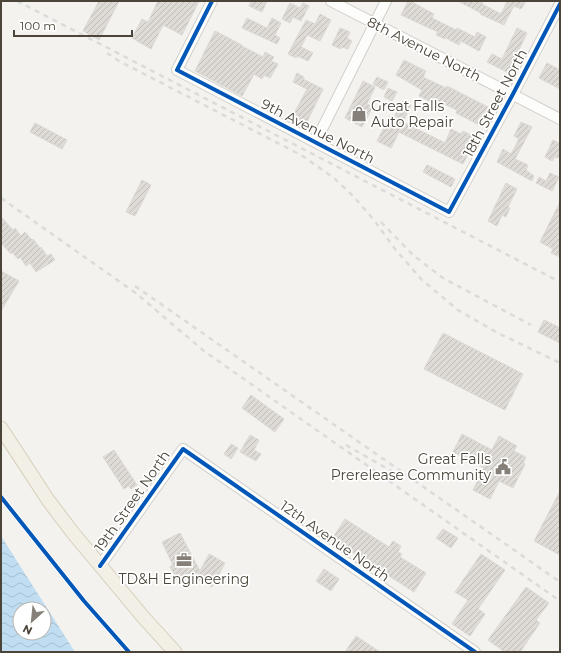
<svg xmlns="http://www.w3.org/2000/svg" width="561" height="653" viewBox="0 0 561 653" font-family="Montserrat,sans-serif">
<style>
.water{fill:url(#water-waves);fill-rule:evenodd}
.building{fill:url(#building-hatch);stroke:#dcd9d4}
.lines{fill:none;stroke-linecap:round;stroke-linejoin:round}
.minor-casing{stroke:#d2d0cb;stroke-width:12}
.major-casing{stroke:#d6cebb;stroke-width:15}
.minor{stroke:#fdfdfc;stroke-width:10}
.major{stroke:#f2efe6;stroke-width:13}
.rail{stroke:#dbdbda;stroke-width:2.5;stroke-dasharray:5 5;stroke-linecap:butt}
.cycleway-casing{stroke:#fff;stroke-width:6}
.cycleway{stroke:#0057b8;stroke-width:4}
.labels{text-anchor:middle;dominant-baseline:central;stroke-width:3.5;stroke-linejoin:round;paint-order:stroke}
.street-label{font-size:14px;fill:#4b4439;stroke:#fff}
.poi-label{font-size:14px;fill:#4b4439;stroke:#fff;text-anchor:start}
</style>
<defs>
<pattern id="water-waves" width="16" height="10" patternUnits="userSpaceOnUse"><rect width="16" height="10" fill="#c0ddf1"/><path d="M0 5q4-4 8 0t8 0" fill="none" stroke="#a6bfcf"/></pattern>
<pattern id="building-hatch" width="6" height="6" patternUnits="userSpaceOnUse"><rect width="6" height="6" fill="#dedbd6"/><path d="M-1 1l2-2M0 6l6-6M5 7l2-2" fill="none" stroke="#c0bdb8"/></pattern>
</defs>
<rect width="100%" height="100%" fill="#f4f2ee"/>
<!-- water -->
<path class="water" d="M1,536L75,652H1ZM20,609H44V633H20Z"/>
<!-- building -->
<g class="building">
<path d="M99,1H119L99,40L83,31Z"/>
<path d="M158,1H199L182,35L163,25L151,49L132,38L142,19L148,22Z"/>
<path d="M251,1H267L262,12L249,6Z"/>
<path d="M408,1H410L434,14L432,18L456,30L457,28L475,37L477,32L486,37L479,51L461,41L459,45L446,38L445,39L436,35L438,32L401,15Z"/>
<path d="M458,1H483L482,4L501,14L507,2L505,1H526L521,9L514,6L504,25L480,14L481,13Z"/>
<path d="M290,3L300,8L303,3L309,6L301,21L293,17L290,23L282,19Z"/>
<path d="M320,14L331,20L320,41L307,35L301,47L313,53L308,61L297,56L296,58L288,54L306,20L315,24Z"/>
<path d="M247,18L267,28L272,18L281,23L275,35L280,38L277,44L242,28Z"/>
<path d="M340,28L350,32L347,38L352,41L348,49L342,47L341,49L332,45Z"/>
<path d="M517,28L527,33L512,64L513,65L509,73L487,62L492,54L502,59Z"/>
<path d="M215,31L242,45V46L263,57L265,52L274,57L271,61L278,64L270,78L264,75L262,79L254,74L242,96L195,71Z"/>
<path d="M404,60L426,71L423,77L446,88L447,86L490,108L481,126L456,113L457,110L436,100L435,104L419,96L422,90L396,75Z"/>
<path d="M547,63L560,70V89L539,78Z"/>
<path d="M297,73L304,77L303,79L323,89L304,128L290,121L307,89L293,82Z"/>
<path d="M377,77L388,82L384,90L373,84Z"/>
<path d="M363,81L375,87L367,104L373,107L362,127L345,118Z"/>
<path d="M388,88L397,92L392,101L384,97Z"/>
<path d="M403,101L411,105L403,122L445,143L451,129L461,134L463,131L477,138L463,164L399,132L391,148L377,141L390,116L394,117Z"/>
<path d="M521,122L532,127L515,159L528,165L526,170L534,176L532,181L497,162L503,149L511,154L519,139L514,136Z"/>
<path d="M35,123L67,140L62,149L30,132Z"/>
<path d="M553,140L560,144V154L558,158L555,157L552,161L545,157Z"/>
<path d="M427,165L455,179L451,187L423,172Z"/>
<path d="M550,173L559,177L552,191L536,183L539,177L546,181Z"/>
<path d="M142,180L151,185L135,216L126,212Z"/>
<path d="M506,183L517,189L508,207L510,208L506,217L502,215L497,226L488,221Z"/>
<path d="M560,202V257L551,253L553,249L540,242Z"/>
<path d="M1,217L13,230L15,228L21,236L25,232L32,240L33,239L40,248L41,247L47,256L51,254L55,260L36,272L30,263L26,266L20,257L18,259L12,252L11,254L1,243Z"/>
<path d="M1,271L19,281L1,311Z"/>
<path d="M544,320L560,328V343L538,332Z"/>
<path d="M443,333L523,374L505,410L424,369Z"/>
<path d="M251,395L284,419L275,432L242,408Z"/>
<path d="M462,434L492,450L499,436L517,446L514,451L526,457L523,463L525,464L513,488L499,481L490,499L473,490L484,468L453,452Z"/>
<path d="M250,435L259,440L254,450L261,454L256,461L240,452Z"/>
<path d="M231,444L238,448L231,459L224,454Z"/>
<path d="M114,450L137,485L131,489L129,486L124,489L103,457Z"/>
<path d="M560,491V555L534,541Z"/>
<path d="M345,519L389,547L393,541L401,546L398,552L402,554L400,557L426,573L414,592L332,539Z"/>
<path d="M443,529L458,538L451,548L436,538Z"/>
<path d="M180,533L200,571L209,554L225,563L212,587L188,574L177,580L170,567L173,565L162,542Z"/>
<path d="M481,554L505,570L478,609L485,614L470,636L452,624L468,600L455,592Z"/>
<path d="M324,569L339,579L331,591L316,581Z"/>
<path d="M526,587L549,603L536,620L540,623L520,652H505L488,640Z"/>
<path d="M356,636L380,652H345Z"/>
</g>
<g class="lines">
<defs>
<g id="minor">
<path d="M212,1L177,70L449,212L513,94L560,4"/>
<path d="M331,1L560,119"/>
<path d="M316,141L386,1"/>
<path d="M100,566L183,449L475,652"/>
</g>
<path id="major" d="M1,428L48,500L73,533L144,618L175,652"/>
</defs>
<!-- minor casing -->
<use href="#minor" class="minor-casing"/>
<!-- major casing -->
<use href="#major" class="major-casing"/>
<!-- minor -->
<use href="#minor" class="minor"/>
<!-- major -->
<use href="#major" class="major"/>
<!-- rail -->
<g class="rail">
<path d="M17,1L560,282"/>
<path d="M107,53L119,61L301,155L334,178L354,197L374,220L395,249L422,280L458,310L496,332L560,363"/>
<path d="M1,198L137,294L204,351L560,601"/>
<path d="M381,222L414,256L443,278L531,325"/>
<path d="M135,286L560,582"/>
<path d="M346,445L393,472"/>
</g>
<defs>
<g id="cycleway">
<path d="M212,1L177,70L449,212L513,94L560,4"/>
<path d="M1,497L84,601L129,652"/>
<path d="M100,566L183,449L475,652"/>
</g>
</defs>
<!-- cycleway casing -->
<use href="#cycleway" class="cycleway-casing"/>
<!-- cycleway -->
<use href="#cycleway" class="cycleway"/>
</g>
<!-- icons -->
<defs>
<symbol id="shop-bare" viewBox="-9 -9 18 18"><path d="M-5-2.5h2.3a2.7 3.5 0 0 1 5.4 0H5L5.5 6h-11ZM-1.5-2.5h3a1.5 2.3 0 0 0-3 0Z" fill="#868178" stroke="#fff" stroke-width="2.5" paint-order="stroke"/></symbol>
<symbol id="civic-bare" viewBox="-9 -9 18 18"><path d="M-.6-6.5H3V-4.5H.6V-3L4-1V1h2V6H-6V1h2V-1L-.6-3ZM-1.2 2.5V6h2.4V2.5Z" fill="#868178" stroke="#fff" stroke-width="2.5" paint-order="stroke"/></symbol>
<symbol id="office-bare" viewBox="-9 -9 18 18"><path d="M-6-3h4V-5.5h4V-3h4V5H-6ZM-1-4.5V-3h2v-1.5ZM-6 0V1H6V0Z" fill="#868178" stroke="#fff" stroke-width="2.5" paint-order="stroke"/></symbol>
</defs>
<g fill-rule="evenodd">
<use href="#shop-bare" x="348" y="103" width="22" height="22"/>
<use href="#civic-bare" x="492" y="456" width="22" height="22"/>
<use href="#office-bare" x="173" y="549" width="22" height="22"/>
</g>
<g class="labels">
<!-- street labels -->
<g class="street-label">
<text transform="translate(424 49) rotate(27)">8th Avenue North</text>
<text transform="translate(495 103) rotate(-62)">18th Street North</text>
<text transform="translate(318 131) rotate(27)">9th Avenue North</text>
<text transform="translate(132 501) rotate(-55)">19th Street North</text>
<text transform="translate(335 541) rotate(35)">12th Avenue North</text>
</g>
<!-- poi labels -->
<g class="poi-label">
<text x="371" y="106">Great Falls<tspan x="371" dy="16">Auto Repair</tspan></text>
<text x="491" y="459" text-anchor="end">Great Falls<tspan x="491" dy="16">Prerelease Community</tspan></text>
<text x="184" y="579" text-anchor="middle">TD&amp;H Engineering</text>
</g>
</g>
<!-- border -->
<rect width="561" height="653" fill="none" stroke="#4b4439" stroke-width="4"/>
<!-- north arrow -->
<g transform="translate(32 621) rotate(207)"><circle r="19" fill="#ffffff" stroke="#b7b4b0"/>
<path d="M0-3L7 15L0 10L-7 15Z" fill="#868178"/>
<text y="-6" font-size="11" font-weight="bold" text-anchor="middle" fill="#4b4439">N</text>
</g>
<!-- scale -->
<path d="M14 30v6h118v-6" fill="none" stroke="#4b4439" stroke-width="2"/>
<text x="20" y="30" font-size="12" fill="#4b4439" stroke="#ffffff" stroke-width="3" paint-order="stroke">100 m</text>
</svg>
